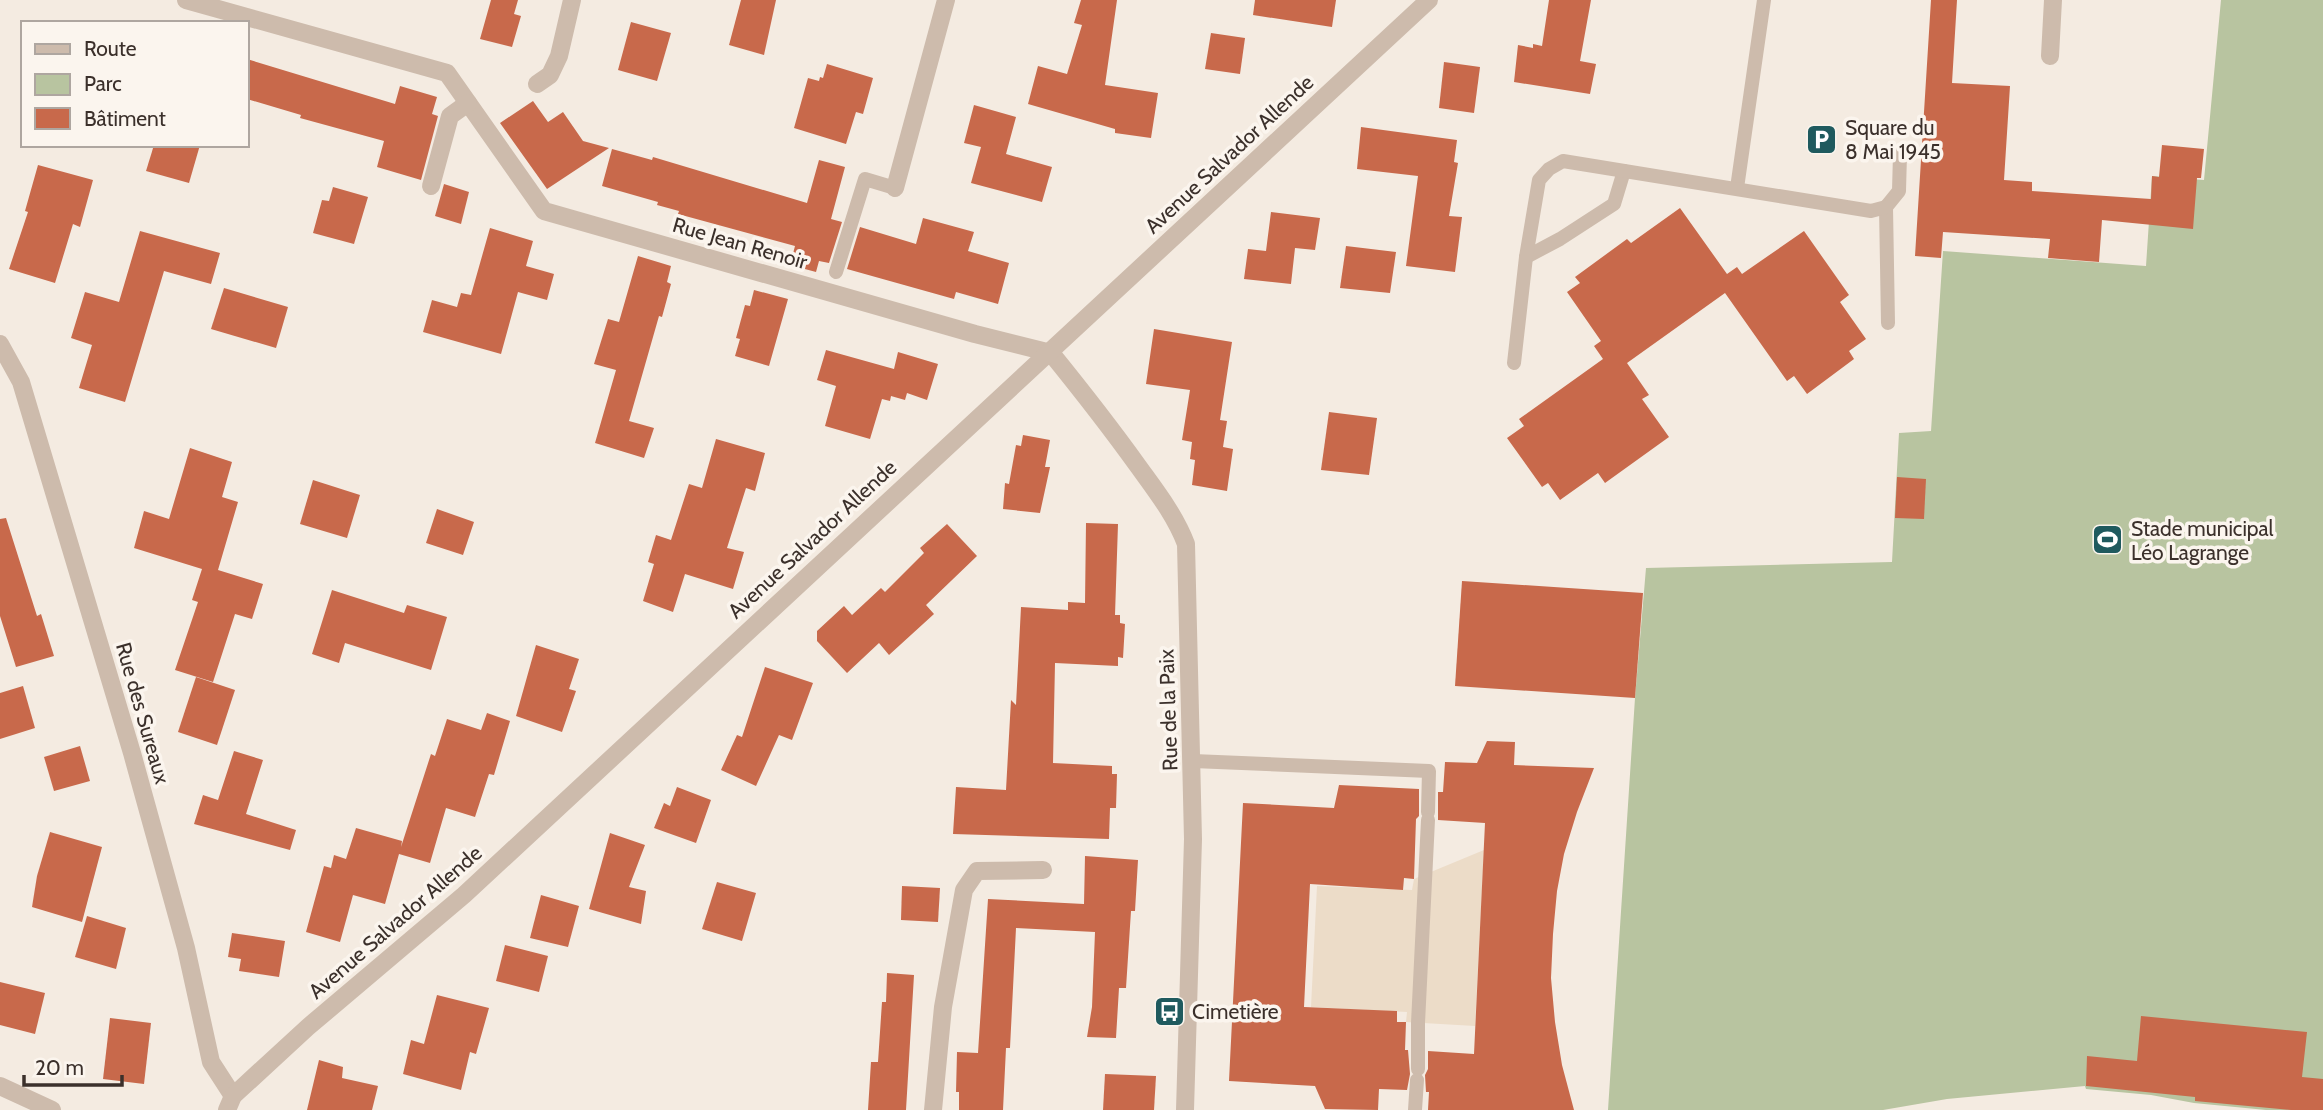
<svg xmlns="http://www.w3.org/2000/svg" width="2323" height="1110" viewBox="0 0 2323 1110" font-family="Cabin,sans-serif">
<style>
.green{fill:#b8c4a0}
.plaza{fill:#ecdcc8}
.building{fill:#c8694b}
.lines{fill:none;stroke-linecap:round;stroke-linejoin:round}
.lane{stroke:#cdbbac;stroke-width:14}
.street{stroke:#cdbbac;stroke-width:18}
.labels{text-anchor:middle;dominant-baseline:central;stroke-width:7;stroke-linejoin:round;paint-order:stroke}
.poi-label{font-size:21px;fill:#3b302b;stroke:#fbf5ee;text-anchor:start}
.street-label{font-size:21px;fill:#3b302b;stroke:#fbf5ee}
</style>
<rect width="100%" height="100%" fill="#f4ebe1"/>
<!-- green -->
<path class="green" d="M2221,0H2323V1110H2266L2194,1103L2151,1095L2086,1089L2085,1086L1947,1099L1883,1110H1608L1635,698L1646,568L1892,562L1899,433L1931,431L1943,251L2146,266L2152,176L2204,180Z"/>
<!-- plaza -->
<path class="plaza" d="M1484,850L1475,1026L1406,1022L1407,1012L1311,1007L1317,886L1412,890L1414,879Z"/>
<!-- building -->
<g class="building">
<path d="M491,0H518L514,14L521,16L512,47L480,39Z"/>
<path d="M741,0H776L764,55L729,45Z"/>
<path d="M1081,0H1117L1105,85L1158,93L1151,138L1115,133V129L1028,104L1038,66L1067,74L1082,25L1074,23Z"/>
<path d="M1255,0H1336L1332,27L1253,15Z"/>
<path d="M1549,0H1591L1580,61L1596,64L1590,94L1514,82L1518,45L1533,48V44L1542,46Z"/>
<path d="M1931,0H1957L1952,83L2010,86L2004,180L2032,182V191L2151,199L2152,176L2159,177L2162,145L2204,149L2201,178H2197L2193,229L2102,220L2099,262L2048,258L2050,239L1943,232L1941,258L1915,256Z"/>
<path d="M631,22L671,33L657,81L618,70Z"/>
<path d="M1211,33L1245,38L1240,74L1205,69Z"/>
<path d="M247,59L395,104L400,86L437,97L432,114L438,116L421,180L377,167L384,141L300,118L301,115L247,99Z"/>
<path d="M1444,62L1480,67L1474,113L1439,108Z"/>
<path d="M827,64L873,78L863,114L856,112L846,144L794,128L808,78L819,81L820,77L823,78Z"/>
<path d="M533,101L548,122L563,112L583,141L609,148L547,189L500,123Z"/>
<path d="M974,105L1016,117L1006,154L1052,167L1042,202L971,183L981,147L964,143Z"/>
<path d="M1361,127L1457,140L1454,162L1458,163L1449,216L1462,217L1455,272L1406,266L1418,176L1357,169Z"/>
<path d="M154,145H200L189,183L146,171Z"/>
<path d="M612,149L652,160L653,157L807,203L819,160L845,167L831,219L842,222L829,263L819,261L816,272L790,265L795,246L678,214L679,211L657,205L658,202L602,186Z"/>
<path d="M38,165L93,180L80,227L73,224L55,283L9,269L28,212L25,211Z"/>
<path d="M444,184L469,192L461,224L435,216Z"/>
<path d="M333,187L368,197L354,244L313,233L322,200L329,201Z"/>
<path d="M1680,208L1727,274L1737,267L1742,274L1804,231L1849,295L1840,302L1866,339L1849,351L1854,359L1807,394L1794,376L1787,381L1725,293L1627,363L1649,395L1642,399L1669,437L1605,483L1598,473L1560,500L1548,483L1542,487L1507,438L1524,426L1519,419L1603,359L1594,346L1601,341L1567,292L1580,283L1575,277L1627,239L1631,243Z"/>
<path d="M1271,212L1320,218L1315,250L1295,248L1291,284L1244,279L1248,249L1266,251Z"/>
<path d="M923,218L974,232L968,251L1009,263L998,304L956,292L954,299L847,269L860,227L916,244Z"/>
<path d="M490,228L533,241L526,266L554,274L547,300L518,292L501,354L423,332L432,300L457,307L461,293L471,295Z"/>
<path d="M140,231L220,253L211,284L164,271L125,402L79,388L92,345L71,338L85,292L119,302Z"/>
<path d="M1346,246L1396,252L1390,293L1340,288Z"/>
<path d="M638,256L671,266L667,282L671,284L662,317L659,316L629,421L654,428L644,458L595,443L616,370L594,364L608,319L619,322Z"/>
<path d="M224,288L288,307L276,348L211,329Z"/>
<path d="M754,290L788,299L769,366L735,356L740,339L736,338L745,305L750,306Z"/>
<path d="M1154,329L1232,342L1220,420L1227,421L1223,447L1233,449L1227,491L1192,485L1195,460L1190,459L1192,442L1182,440L1190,390L1146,384Z"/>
<path d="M826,350L894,369L898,352L938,364L927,400L907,393L905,400L891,396L890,401L882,399L870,439L825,426L836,386L817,380Z"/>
<path d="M1329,412L1377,418L1369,475L1321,470Z"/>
<path d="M1023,435L1050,440L1045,467H1050L1040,513L1003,509L1005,483L1009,484L1016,445L1021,446Z"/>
<path d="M716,439L765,453L755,491L746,488L727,548L744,552L733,589L685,574L673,612L643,601L654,564L648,562L656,535L671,540L689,484L702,488Z"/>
<path d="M190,448L232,462L222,497L238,502L218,570L263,584L252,619L235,614L213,682L175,670L198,602L192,600L202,569L134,548L144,511L169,519Z"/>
<path d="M1897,477L1926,479L1924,519L1895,518Z"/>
<path d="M313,480L360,495L347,538L300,524Z"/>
<path d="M437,509L474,522L463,555L426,543Z"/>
<path d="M6,518L37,616L41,614L54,656L16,667L0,616V519Z"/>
<path d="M1086,523L1118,524L1115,615H1120V623L1125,624L1123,658L1118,657V666L1055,663L1053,763L1112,766V774H1117L1116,808H1110L1109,839L953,834L956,787L1006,790L1011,700L1016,705L1021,607L1068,610V602L1085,603Z"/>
<path d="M947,524L977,556L926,605L934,614L889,655L879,643L847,673L817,641V631L844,606L852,615L881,588L885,592L924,553L920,548Z"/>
<path d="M1462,581L1643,593L1635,698L1455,686Z"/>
<path d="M332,590L404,613L407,605L447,617L431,670L345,643L339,663L312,654Z"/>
<path d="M536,645L579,659L569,689L576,691L562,732L516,716Z"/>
<path d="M765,667L813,683L792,740L779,735L756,786L721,770L737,735L742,737Z"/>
<path d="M196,677L235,690L217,745L178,732Z"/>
<path d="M23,686L35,728L0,739V693Z"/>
<path d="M487,713L510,721L494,775L489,774L475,817L446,808L430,863L399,854L385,904L353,895L340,942L306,932L324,866L331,868L334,855L346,859L356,828L402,841L401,847L431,754L435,756L447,719L481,730Z"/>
<path d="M1487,741L1515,742L1514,765L1594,768L1577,812L1564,854L1557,891L1553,934L1551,978L1555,1022L1562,1065L1574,1110H1428L1429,1092H1426L1425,1075L1428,1069V1051L1474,1054L1485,823L1438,820V792H1443L1445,762L1477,763Z"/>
<path d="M80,746L90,781L54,791L44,757Z"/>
<path d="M234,751L263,760L246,814L296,830L290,850L194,824L203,795L218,800Z"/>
<path d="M1339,785L1419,789V816L1416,819L1414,879L1404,878L1403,890L1310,884L1304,1007L1397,1011V1022H1406L1405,1050H1408L1410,1074L1407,1090L1379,1089L1378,1110L1325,1109L1315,1086L1229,1081L1243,803L1334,808Z"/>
<path d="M677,787L711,800L696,843L654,828L664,803L670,806Z"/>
<path d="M50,832L102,847L82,922L32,907L37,876Z"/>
<path d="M610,833L645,845L629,887L646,891L641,924L589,909Z"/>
<path d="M1085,856L1138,860L1135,911H1131L1126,988H1119L1116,1038L1087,1037L1092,1007L1095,932L1016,928L1010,1048H1006L1003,1110H959V1092H956L957,1052L978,1053L988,899L1084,904Z"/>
<path d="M717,882L756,893L742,941L702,929Z"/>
<path d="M902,886L940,888L938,922L901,920Z"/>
<path d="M541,895L579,906L568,947L530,938Z"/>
<path d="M87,916L126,928L116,969L75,957Z"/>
<path d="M232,933L285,941L279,977L239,971L241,959L228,957Z"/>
<path d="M505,945L548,956L539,992L496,981Z"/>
<path d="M887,973L914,975L906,1110H868L871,1062H878L882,1002H886Z"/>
<path d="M0,982L45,993L35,1034L0,1025Z"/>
<path d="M437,995L489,1008L476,1054L470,1052L461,1090L403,1074L411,1040L424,1044Z"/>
<path d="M2141,1016L2307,1032L2302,1077L2323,1079V1110H2291L2195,1101V1097L2086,1086L2087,1056L2137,1061Z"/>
<path d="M110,1018L151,1023L144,1084L103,1079Z"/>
<path d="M319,1060L343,1067L342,1078L378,1086L372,1110H307Z"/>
<path d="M1105,1074L1156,1076L1154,1110H1103Z"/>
</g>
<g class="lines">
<!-- lane -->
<g class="lane">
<path d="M1737,188L1764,0"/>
<path d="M1526,257L1560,239L1614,204L1624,171"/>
<path d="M836,272L865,179L895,188"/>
<path d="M1888,323L1886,207L1899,191L1900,154"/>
<path d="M1514,363L1526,257L1539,180L1549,169L1563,161L1871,211L1886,207"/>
<path d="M1193,761L1429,771L1428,812"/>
<path d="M1418,1069V1023L1428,820"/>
<path d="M1415,1110L1417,1080"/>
</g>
<!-- street -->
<g class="street">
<path d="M186,0L447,73L544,211L975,334L1051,353"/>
<path d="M2050,56L2053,0"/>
<path d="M537,84L550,75L559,56L572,0"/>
<path d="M431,186L450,116L468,103"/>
<path d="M895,188L946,0"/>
<path d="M0,344L21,382L132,753L186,948L211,1062L233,1096"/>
<path d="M1051,353C1081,390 1110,427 1138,466C1156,491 1175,515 1186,544L1193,839L1185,1110"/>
<path d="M0,1086L52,1110"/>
<path d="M227,1110L233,1096L308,1027L464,895L1429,0"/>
<path d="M933,1110L943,1007L964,890L977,871L1043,870"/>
</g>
</g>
<!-- icons -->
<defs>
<symbol id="parking-square" viewBox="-11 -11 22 22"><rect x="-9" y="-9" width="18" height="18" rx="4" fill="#1f5a5e" stroke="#fbf5ee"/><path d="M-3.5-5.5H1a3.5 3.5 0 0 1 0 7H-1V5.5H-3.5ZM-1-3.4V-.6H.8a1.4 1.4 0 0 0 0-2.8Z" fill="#fff"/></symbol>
<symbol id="stadium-square" viewBox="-11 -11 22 22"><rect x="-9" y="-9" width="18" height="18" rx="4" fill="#1f5a5e" stroke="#fbf5ee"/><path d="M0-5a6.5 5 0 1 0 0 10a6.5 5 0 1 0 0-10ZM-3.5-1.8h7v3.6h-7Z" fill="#fff"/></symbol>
<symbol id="bus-square" viewBox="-11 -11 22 22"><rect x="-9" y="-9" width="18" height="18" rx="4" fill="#1f5a5e" stroke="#fbf5ee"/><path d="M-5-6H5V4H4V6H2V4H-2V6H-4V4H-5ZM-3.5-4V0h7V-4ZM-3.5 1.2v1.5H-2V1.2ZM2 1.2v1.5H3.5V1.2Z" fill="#fff"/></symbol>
</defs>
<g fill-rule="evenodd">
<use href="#parking-square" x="1804" y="122" width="35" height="35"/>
<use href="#stadium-square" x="2090" y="522" width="35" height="35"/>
<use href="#bus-square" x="1152" y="994" width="35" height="35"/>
</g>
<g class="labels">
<!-- poi labels -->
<g class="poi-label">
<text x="1845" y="127">Square du<tspan x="1845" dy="24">8 Mai 1945</tspan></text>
<text x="2131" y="528">Stade municipal<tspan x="2131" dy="24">Léo Lagrange</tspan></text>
<text x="1192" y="1011">Cimetière</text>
</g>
<!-- street labels -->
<g class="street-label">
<text transform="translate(1229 154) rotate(-43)">Avenue Salvador Allende</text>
<text transform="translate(740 243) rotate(16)">Rue Jean Renoir</text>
<text transform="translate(812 539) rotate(-43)">Avenue Salvador Allende</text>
<text transform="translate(1168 710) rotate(-92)">Rue de la Paix</text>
<text transform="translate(143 713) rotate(74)">Rue des Sureaux</text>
<text transform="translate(395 922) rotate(-41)">Avenue Salvador Allende</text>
</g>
</g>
<!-- legend -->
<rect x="21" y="21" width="228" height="126" fill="#fbf5ee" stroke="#aea6a0" stroke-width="2"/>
<rect x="35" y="44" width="35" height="10" fill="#cdbbac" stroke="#aea6a0" stroke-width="2"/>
<text x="84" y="56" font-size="21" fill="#3b302b">Route</text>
<rect x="35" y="74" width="35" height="21" fill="#b8c4a0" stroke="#aea6a0" stroke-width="2"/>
<text x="84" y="91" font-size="21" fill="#3b302b">Parc</text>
<rect x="35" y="108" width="35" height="21" fill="#c8694b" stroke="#aea6a0" stroke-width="2"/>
<text x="84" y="126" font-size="21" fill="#3b302b">Bâtiment</text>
<!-- scale -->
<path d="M24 1075v10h98v-10" fill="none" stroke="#3b302b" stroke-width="3.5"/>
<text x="35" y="1075" font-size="21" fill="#3b302b" stroke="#fbf5ee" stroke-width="5" paint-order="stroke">20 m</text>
</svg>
